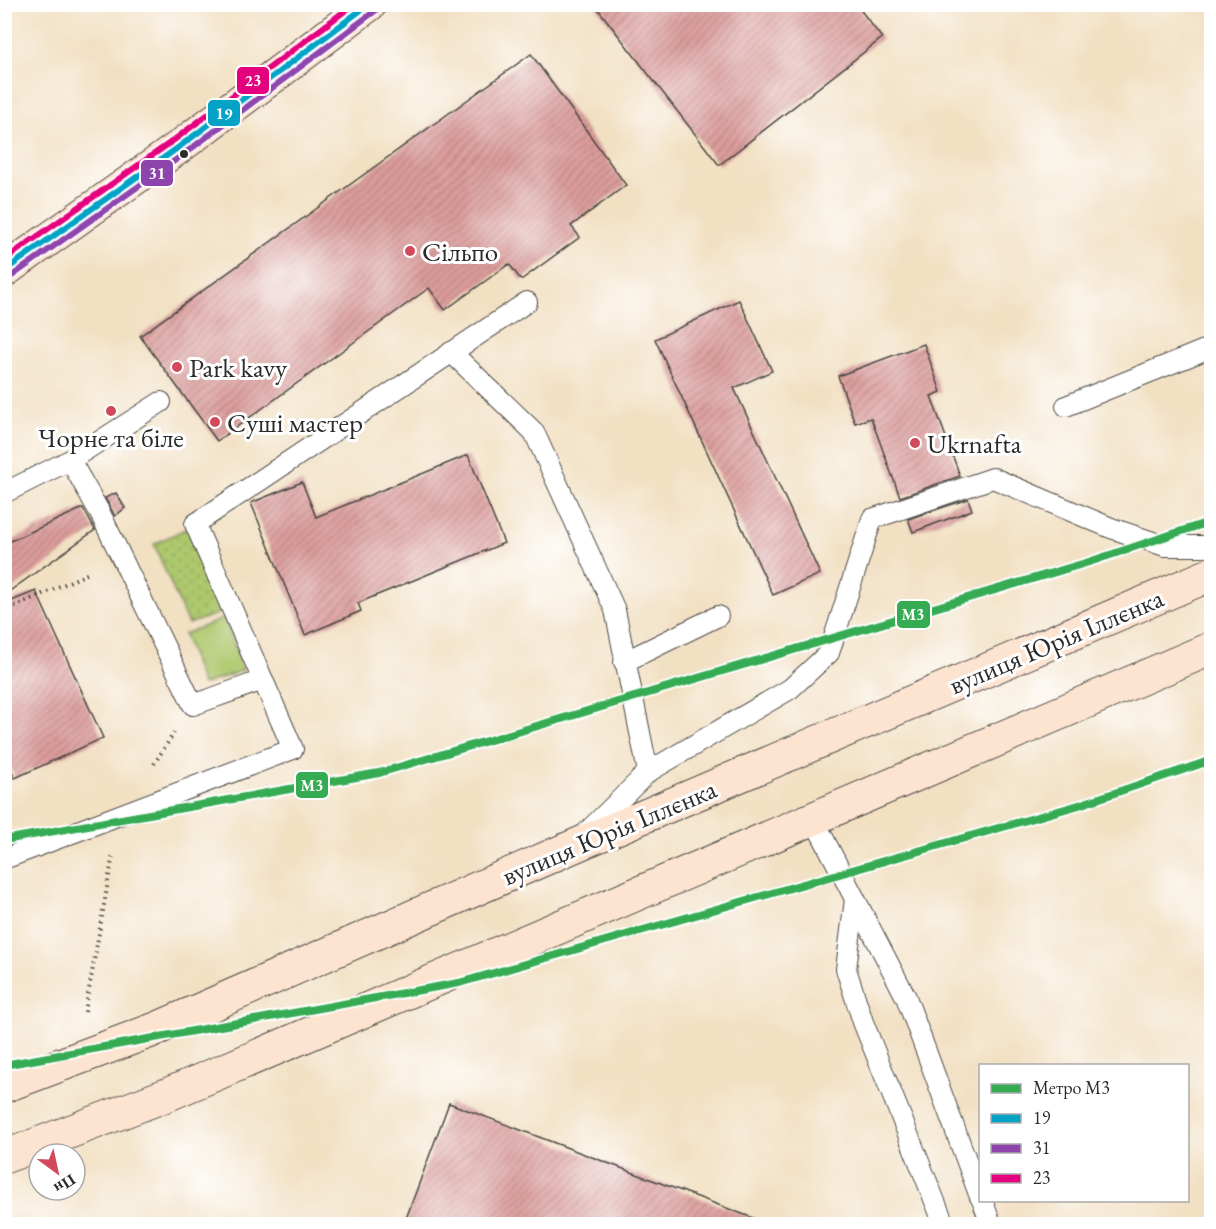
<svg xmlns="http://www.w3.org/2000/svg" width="1216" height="1229" viewBox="0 0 1216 1229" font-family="'EB Garamond',serif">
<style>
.grass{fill:url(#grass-dots);stroke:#6c7a4c;stroke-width:1.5}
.green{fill:#aec86d;stroke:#6c7a4c;stroke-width:1.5}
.building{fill:url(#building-hatch)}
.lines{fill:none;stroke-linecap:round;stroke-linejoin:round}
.lane-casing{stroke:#494642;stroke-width:22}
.secondary-casing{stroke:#494642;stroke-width:35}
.path{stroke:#494642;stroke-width:4;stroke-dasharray:1.5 4.5;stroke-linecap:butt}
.lane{stroke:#fff;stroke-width:20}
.secondary{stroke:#fde4d1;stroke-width:33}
.bus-1-casing{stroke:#fff;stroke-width:10}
.bus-2-casing{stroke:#fff;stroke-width:10}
.bus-3-casing{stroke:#fff;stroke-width:10}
.bus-1{stroke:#02a3c6;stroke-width:6}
.bus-2{stroke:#8e44ad;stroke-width:6}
.bus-3{stroke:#e5007d;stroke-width:6}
.metro-1-casing{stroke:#fff;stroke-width:12}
.metro-1{stroke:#35ab52;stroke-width:8}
.bus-dot{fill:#2b2b2b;stroke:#fff;stroke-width:2}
.poi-dot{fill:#d1495b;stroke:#fff;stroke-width:2}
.labels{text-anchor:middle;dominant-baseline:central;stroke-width:6;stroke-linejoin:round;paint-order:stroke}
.poi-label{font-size:27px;fill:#2b2b2b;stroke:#fff;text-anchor:start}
.street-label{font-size:27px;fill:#2b2b2b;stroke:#fff}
.line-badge{stroke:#fff;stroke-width:2}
.badge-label{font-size:16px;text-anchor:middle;font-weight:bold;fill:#fff}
</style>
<defs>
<pattern id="grass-dots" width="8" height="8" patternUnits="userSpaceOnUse" patternTransform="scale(1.5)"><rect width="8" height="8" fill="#aec86d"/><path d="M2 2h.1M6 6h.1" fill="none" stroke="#8ea35a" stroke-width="1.8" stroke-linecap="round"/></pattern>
<pattern id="building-hatch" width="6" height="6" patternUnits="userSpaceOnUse" patternTransform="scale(1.5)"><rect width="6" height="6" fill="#dc9d9b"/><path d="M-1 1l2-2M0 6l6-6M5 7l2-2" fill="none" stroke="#b3807f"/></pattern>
</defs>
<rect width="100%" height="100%" fill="#fff"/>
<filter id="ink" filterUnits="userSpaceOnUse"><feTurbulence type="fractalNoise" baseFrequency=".0167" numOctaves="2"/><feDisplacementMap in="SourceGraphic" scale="12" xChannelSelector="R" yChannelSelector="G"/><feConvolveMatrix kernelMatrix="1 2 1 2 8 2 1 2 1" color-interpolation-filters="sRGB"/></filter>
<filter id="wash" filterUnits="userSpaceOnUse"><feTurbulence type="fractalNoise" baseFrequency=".008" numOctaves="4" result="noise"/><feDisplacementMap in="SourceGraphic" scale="24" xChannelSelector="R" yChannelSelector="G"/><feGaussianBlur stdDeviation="1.35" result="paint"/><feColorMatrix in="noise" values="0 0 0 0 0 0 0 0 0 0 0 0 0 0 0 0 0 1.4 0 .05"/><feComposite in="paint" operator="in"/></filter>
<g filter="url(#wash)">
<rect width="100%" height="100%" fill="#f2e0c3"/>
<!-- grass -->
<path class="grass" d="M189,527L223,612L188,624L154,544Z"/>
<!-- green -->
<path class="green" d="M225,618L243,670L202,685L184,634Z"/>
<g id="blocks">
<!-- building -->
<g class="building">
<path d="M594,4H856L882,38L719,165Z"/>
<path d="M531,54L626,185L571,226L580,237L521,280L509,264L445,310L429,288L217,441L140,336Z"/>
<path d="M739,300L772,371L734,388L820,574L773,595L655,339Z"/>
<path d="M924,344L941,392L931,396L960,476L900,497L871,418L855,423L838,376Z"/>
<path d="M468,455L504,543L358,603L361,611L305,635L251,503L302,482L316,517Z"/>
<path d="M116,493L125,508L115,516L105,498Z"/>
<path d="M968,499L972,510L913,532L908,519Z"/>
<path d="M83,508L95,530L4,595V544Z"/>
<path d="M36,591L103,738L15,778L4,755V604Z"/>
<path d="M449,1103L761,1221V1224H404Z"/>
</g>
</g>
</g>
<g filter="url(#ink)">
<use href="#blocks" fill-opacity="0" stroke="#494642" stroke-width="1.5"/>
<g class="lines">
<defs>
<g id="lane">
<path d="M451,352L534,432L615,610L648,772"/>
<path d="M1066,406L1212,347"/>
<path d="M70,460L99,511L193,705L263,680"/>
<path d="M4,493L70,460L161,402"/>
<path d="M624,662L718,616"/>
<path d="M814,820L906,997L980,1197"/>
<path d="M586,833L648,772L790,689L829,653L872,519L993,478L1111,528L1165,546H1212"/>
<path d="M4,859L293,749L195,524L527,302"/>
<path d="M855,899L846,969L863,1022L944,1224"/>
<path d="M982,1200L991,1224"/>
</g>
<g id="secondary">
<path d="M4,271L179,147L370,4"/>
<path d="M4,1086L156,1029L572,847L1212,574"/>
<path d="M4,1157L169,1094L1212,648"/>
</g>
</defs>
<!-- lane casing -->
<use href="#lane" class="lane-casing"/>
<!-- secondary casing -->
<use href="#secondary" class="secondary-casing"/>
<!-- path -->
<g class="path">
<path d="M9,609L91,572"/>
<path d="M154,764L174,733"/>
<path d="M85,1012L113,854"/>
</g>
<!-- lane -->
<use href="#lane" class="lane"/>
<!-- secondary -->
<use href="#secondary" class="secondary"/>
<defs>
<path id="bus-1" d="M4,271L179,147L369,4"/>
<path id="bus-2" d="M9,278L184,154L375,11"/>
<path id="bus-3" d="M4,260L174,140L354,4"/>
</defs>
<!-- bus-1 casing -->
<use href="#bus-1" class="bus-1-casing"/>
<!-- bus-2 casing -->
<use href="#bus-2" class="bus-2-casing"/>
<!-- bus-3 casing -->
<use href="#bus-3" class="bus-3-casing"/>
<!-- bus-1 -->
<use href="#bus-1" class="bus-1"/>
<!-- bus-2 -->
<use href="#bus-2" class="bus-2"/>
<!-- bus-3 -->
<use href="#bus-3" class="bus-3"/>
<defs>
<g id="metro-1">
<path d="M4,840L379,773L1089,562L1212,521"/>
<path d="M4,1065L459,983L1079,805L1212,760"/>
</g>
</defs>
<!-- metro-1 casing -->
<use href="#metro-1" class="metro-1-casing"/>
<!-- metro-1 -->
<use href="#metro-1" class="metro-1"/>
</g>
</g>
<!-- markers -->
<circle class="bus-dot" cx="184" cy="154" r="5"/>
<g class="poi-dot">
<circle cx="410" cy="251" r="6"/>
<circle cx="177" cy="367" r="6"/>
<circle cx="111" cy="411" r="6"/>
<circle cx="215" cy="422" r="6"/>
<circle cx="915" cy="443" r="6"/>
</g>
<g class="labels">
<!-- poi labels -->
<g class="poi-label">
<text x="422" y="251">Сільпо</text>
<text x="189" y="367">Park kavy</text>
<text x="227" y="422">Суші мастер</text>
<text x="111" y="437" text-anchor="middle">Чорне та біле</text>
<text x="927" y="443">Ukrnafta</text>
</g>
<!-- street labels -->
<g class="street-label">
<text transform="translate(1056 641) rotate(-23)">вулиця Юрія Іллєнка</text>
<text transform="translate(609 832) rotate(-23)">вулиця Юрія Іллєнка</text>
</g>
</g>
<g class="line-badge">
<rect x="236" y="66" width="34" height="29" rx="6" fill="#e5007d"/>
<rect x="207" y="99" width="34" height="28" rx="6" fill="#02a3c6"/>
<rect x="140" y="159" width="34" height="28" rx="6" fill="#8e44ad"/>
<rect x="896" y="600" width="35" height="29" rx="6" fill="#35ab52"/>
<rect x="295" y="771" width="34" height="28" rx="6" fill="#35ab52"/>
</g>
<g class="badge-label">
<text x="253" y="86">23</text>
<text x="224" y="119">19</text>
<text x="157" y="179">31</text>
<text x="913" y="620">M3</text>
<text x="312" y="791">M3</text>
</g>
<!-- margin -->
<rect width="1216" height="1229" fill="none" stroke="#fff" stroke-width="24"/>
<!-- legend -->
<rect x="979" y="1064" width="210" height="138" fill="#ffffff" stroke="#aaaaaa" stroke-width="1.5"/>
<rect x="991" y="1084" width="30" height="9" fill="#35ab52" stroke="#aaaaaa" stroke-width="1.5"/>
<text x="1033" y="1094" font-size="18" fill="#2b2b2b">Метро M3</text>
<rect x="991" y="1114" width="30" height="9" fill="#02a3c6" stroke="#aaaaaa" stroke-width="1.5"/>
<text x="1033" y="1124" font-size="18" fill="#2b2b2b">19</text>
<rect x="991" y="1144" width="30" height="9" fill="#8e44ad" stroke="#aaaaaa" stroke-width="1.5"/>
<text x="1033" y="1154" font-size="18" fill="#2b2b2b">31</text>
<rect x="991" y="1174" width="30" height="9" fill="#e5007d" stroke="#aaaaaa" stroke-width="1.5"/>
<text x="1033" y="1184" font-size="18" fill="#2b2b2b">23</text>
<!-- north arrow -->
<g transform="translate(57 1172) rotate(147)"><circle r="28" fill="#ffffff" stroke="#aaaaaa" stroke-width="1.5"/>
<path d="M0-4.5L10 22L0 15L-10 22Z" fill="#d1495b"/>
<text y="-9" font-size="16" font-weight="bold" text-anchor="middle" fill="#2b2b2b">Пн</text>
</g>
</svg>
